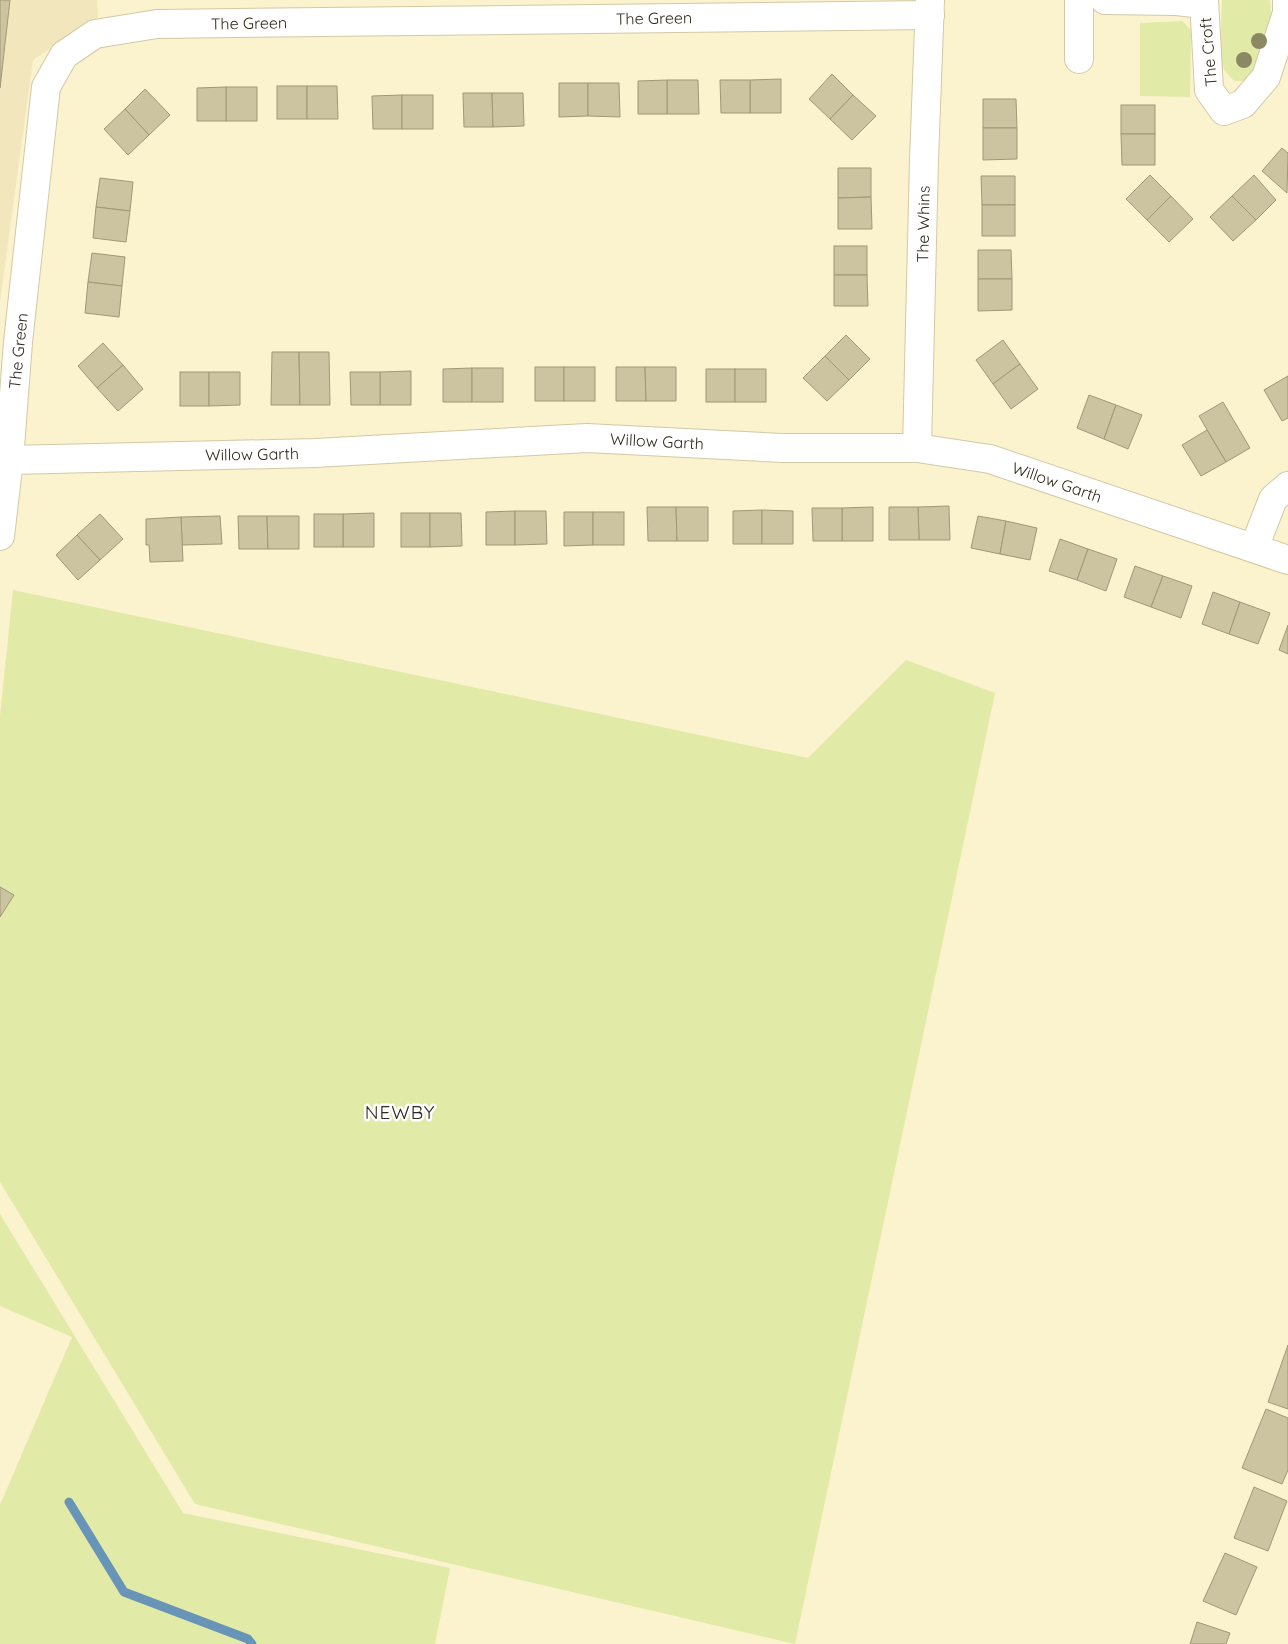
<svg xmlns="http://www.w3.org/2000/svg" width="1288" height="1644" viewBox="0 0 1288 1644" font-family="Quicksand,sans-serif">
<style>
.built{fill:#f2e7bc}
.green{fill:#e2eaa8}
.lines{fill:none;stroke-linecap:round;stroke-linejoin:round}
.stream{stroke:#6894b8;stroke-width:9}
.building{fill:#ccc3a0;stroke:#a09776}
.minor-casing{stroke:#d2c9a6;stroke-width:30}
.minor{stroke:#fff;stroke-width:28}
.tree{fill:#8b8864}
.labels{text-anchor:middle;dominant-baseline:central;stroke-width:5;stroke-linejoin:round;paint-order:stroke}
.street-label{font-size:16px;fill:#2e2a1d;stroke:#fff}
.quarter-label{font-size:19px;letter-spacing:1px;fill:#2e2a1d;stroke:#fff}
</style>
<rect width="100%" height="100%" fill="#fbf2ce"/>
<!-- built -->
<path class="built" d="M0,0H97L98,18L33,60L0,302Z"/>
<!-- green -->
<g class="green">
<path d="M1222,0H1270L1272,27L1268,51L1246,81H1234L1225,71L1220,62Z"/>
<path d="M1182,21L1191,30L1190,97L1140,96V23Z"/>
<path d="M13,590L808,758L906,660L995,693L795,1644L195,1504L0,1182V716Z"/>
<path d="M0,1214L183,1513L450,1568L435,1644H0V1505L72,1337L0,1306Z"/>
</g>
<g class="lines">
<!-- stream -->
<path class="stream" d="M69,1502L124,1592L248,1639L252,1644"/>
</g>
<!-- building -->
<g class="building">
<path d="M0,0H10L0,88Z"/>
<path d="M832,74L853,95L830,119L809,99Z"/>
<path d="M781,79V113H750V80Z"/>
<path d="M667,80H698L699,114H667Z"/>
<path d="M667,80V114H638V81Z"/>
<path d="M720,80H750V113H721Z"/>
<path d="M559,83H588V116L559,117Z"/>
<path d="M588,83H619L620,117L588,116Z"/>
<rect x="277" y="86" width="30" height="33"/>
<path d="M307,86H337L338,119H307Z"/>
<rect x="226" y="87" width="31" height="34"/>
<path d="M226,87V121H197V88Z"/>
<path d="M145,89L170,115L149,135L125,109Z"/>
<path d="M463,93H492L493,127H464Z"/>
<path d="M492,93H523L524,126L493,127Z"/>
<path d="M402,95V129H373L372,96Z"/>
<rect x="402" y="95" width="31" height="34"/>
<path d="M853,95L876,116L852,140L830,119Z"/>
<path d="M983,99H1016L1017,128H983Z"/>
<rect x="1121" y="105" width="34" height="29"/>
<path d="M125,109L149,135L128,155L104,129Z"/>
<path d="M983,128H1017V159L983,160Z"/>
<path d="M1121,134H1155V165H1122Z"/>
<path d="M1282,148L1288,153L1287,193L1262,171Z"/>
<path d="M838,168H871V197L838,198Z"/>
<path d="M1150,175L1171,196L1147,220L1126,199Z"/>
<path d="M1254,175L1276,200L1256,220L1232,196Z"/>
<path d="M981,176H1015V205H982Z"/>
<path d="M100,178L133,182L130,211L96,207Z"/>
<path d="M1171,196L1193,219L1169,242L1147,220Z"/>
<path d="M1232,196L1256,220L1233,241L1210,217Z"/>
<path d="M871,197L872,229H838V198Z"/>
<rect x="982" y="205" width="33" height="31"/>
<path d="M96,207L130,211L126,242L93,238Z"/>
<rect x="834" y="246" width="33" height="29"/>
<path d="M978,250H1011L1012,279H978Z"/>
<path d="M92,253L125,257L122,286L88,282Z"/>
<path d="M834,275H867L868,306H834Z"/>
<path d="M978,279H1012V310L978,311Z"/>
<path d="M88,282L122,286L119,317L85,313Z"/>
<path d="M846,335L870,359L849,380L825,356Z"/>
<path d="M1003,340L1020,364L993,384L976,360Z"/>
<path d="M103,343L123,365L97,388L78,366Z"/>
<path d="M272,352H299L300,405H271Z"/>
<path d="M299,352H329L330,405H300Z"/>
<path d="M825,356L849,380L827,401L803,378Z"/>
<path d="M1020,364L1038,389L1011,409L993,384Z"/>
<path d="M123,365L143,389L118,411L97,388Z"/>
<rect x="535" y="367" width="29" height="34"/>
<rect x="564" y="367" width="31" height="34"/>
<path d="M616,367H645L646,401H616Z"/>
<path d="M645,367H676V401H646Z"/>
<path d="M472,368V402H443V369Z"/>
<rect x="472" y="368" width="31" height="34"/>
<rect x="706" y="369" width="29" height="33"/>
<rect x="735" y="369" width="31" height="33"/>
<path d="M411,371V405H380V372Z"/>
<rect x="180" y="372" width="29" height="34"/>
<path d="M209,372H240V405L209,406Z"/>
<path d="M350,372H380V405H351Z"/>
<path d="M1288,376V418L1282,421L1264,390Z"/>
<path d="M1089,395L1116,405L1104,439L1077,428Z"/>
<path d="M1223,402L1250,448L1226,462L1199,416Z"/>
<path d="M1116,405L1142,415L1128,449L1104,439Z"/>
<path d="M1207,430L1226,462L1201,476L1182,445Z"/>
<path d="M949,506L950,540H919L918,507Z"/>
<path d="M647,507H676L677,541H648Z"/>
<path d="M676,507H708V541H677Z"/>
<path d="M873,507V541H842V508Z"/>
<path d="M889,507H918L919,540H889Z"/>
<path d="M812,508H842V541H813Z"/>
<path d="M762,510V544H733V511Z"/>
<path d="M762,510L793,511V544H762Z"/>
<path d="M515,511V545H486V512Z"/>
<path d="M515,511H546L547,544L515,545Z"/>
<path d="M564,512H593V545L564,546Z"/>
<rect x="593" y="512" width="31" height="33"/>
<path d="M374,513V547H343V514Z"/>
<rect x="401" y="513" width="29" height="34"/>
<path d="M430,513H461L462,546L430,547Z"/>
<path d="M100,514L123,539L100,560L77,535Z"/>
<rect x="314" y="514" width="29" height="33"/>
<path d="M220,516L222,544L182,545L181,517Z"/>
<path d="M238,516H267L268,549H239Z"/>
<path d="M267,516H299V549H268Z"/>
<path d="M978,516L1006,521L1000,554L971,548Z"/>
<path d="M181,517L183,561L150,562L149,545H146V519Z"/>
<path d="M1006,521L1037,528L1030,560L1000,554Z"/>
<path d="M77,535L100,560L78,580L56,555Z"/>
<path d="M1060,539L1088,549L1077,580L1049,571Z"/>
<path d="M1088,549L1117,559L1106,591L1077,580Z"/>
<path d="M1135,566L1163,576L1151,607L1124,597Z"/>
<path d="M1163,576L1192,586L1181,618L1151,607Z"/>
<path d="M1213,592L1240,602L1229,634L1202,624Z"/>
<path d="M1240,602L1270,613L1258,644L1229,634Z"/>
<path d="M1288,625V654L1279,650Z"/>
<path d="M0,887L14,895L0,917Z"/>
<path d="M1288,1345V1409L1268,1402Z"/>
<path d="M1266,1409L1288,1418V1470L1282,1484L1242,1468Z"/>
<path d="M1254,1487L1287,1501L1268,1551L1234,1538Z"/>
<path d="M1225,1553L1257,1567L1236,1615L1203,1601Z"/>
<path d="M1197,1622L1230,1633L1226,1644H1190Z"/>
</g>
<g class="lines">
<defs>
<g id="minor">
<path d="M1079,0V59"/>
<path d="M1105,0L1176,1L1204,4"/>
<path d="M1204,0L1209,90L1224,111L1243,104L1266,77L1287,13V0"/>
<path d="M917,448L924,160L930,0"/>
<path d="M9,460L315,453L587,438L782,448H917L990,459L1288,560"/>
<path d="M0,536L9,460L18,342L46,87L64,55L95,34L157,24L930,15"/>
<path d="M1254,548L1273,499L1288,486"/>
</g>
</defs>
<!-- minor casing -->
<use href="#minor" class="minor-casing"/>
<!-- minor -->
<use href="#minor" class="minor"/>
</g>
<!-- trees -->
<g class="tree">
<circle cx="1259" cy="41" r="8"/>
<circle cx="1244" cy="60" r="8"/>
</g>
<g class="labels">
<!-- street labels -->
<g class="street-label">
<text transform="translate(654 18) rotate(-1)">The Green</text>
<text transform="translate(249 23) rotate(-1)">The Green</text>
<text transform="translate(1208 52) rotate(-95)">The Croft</text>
<text transform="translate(923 224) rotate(-89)">The Whins</text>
<text transform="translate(18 351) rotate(-84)">The Green</text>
<text transform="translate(657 441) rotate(3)">Willow Garth</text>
<text transform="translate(252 454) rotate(-1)">Willow Garth</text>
<text transform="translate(1057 482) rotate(19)">Willow Garth</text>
</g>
<!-- quarter labels -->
<g class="quarter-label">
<text x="400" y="1112">NEWBY</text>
</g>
</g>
</svg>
